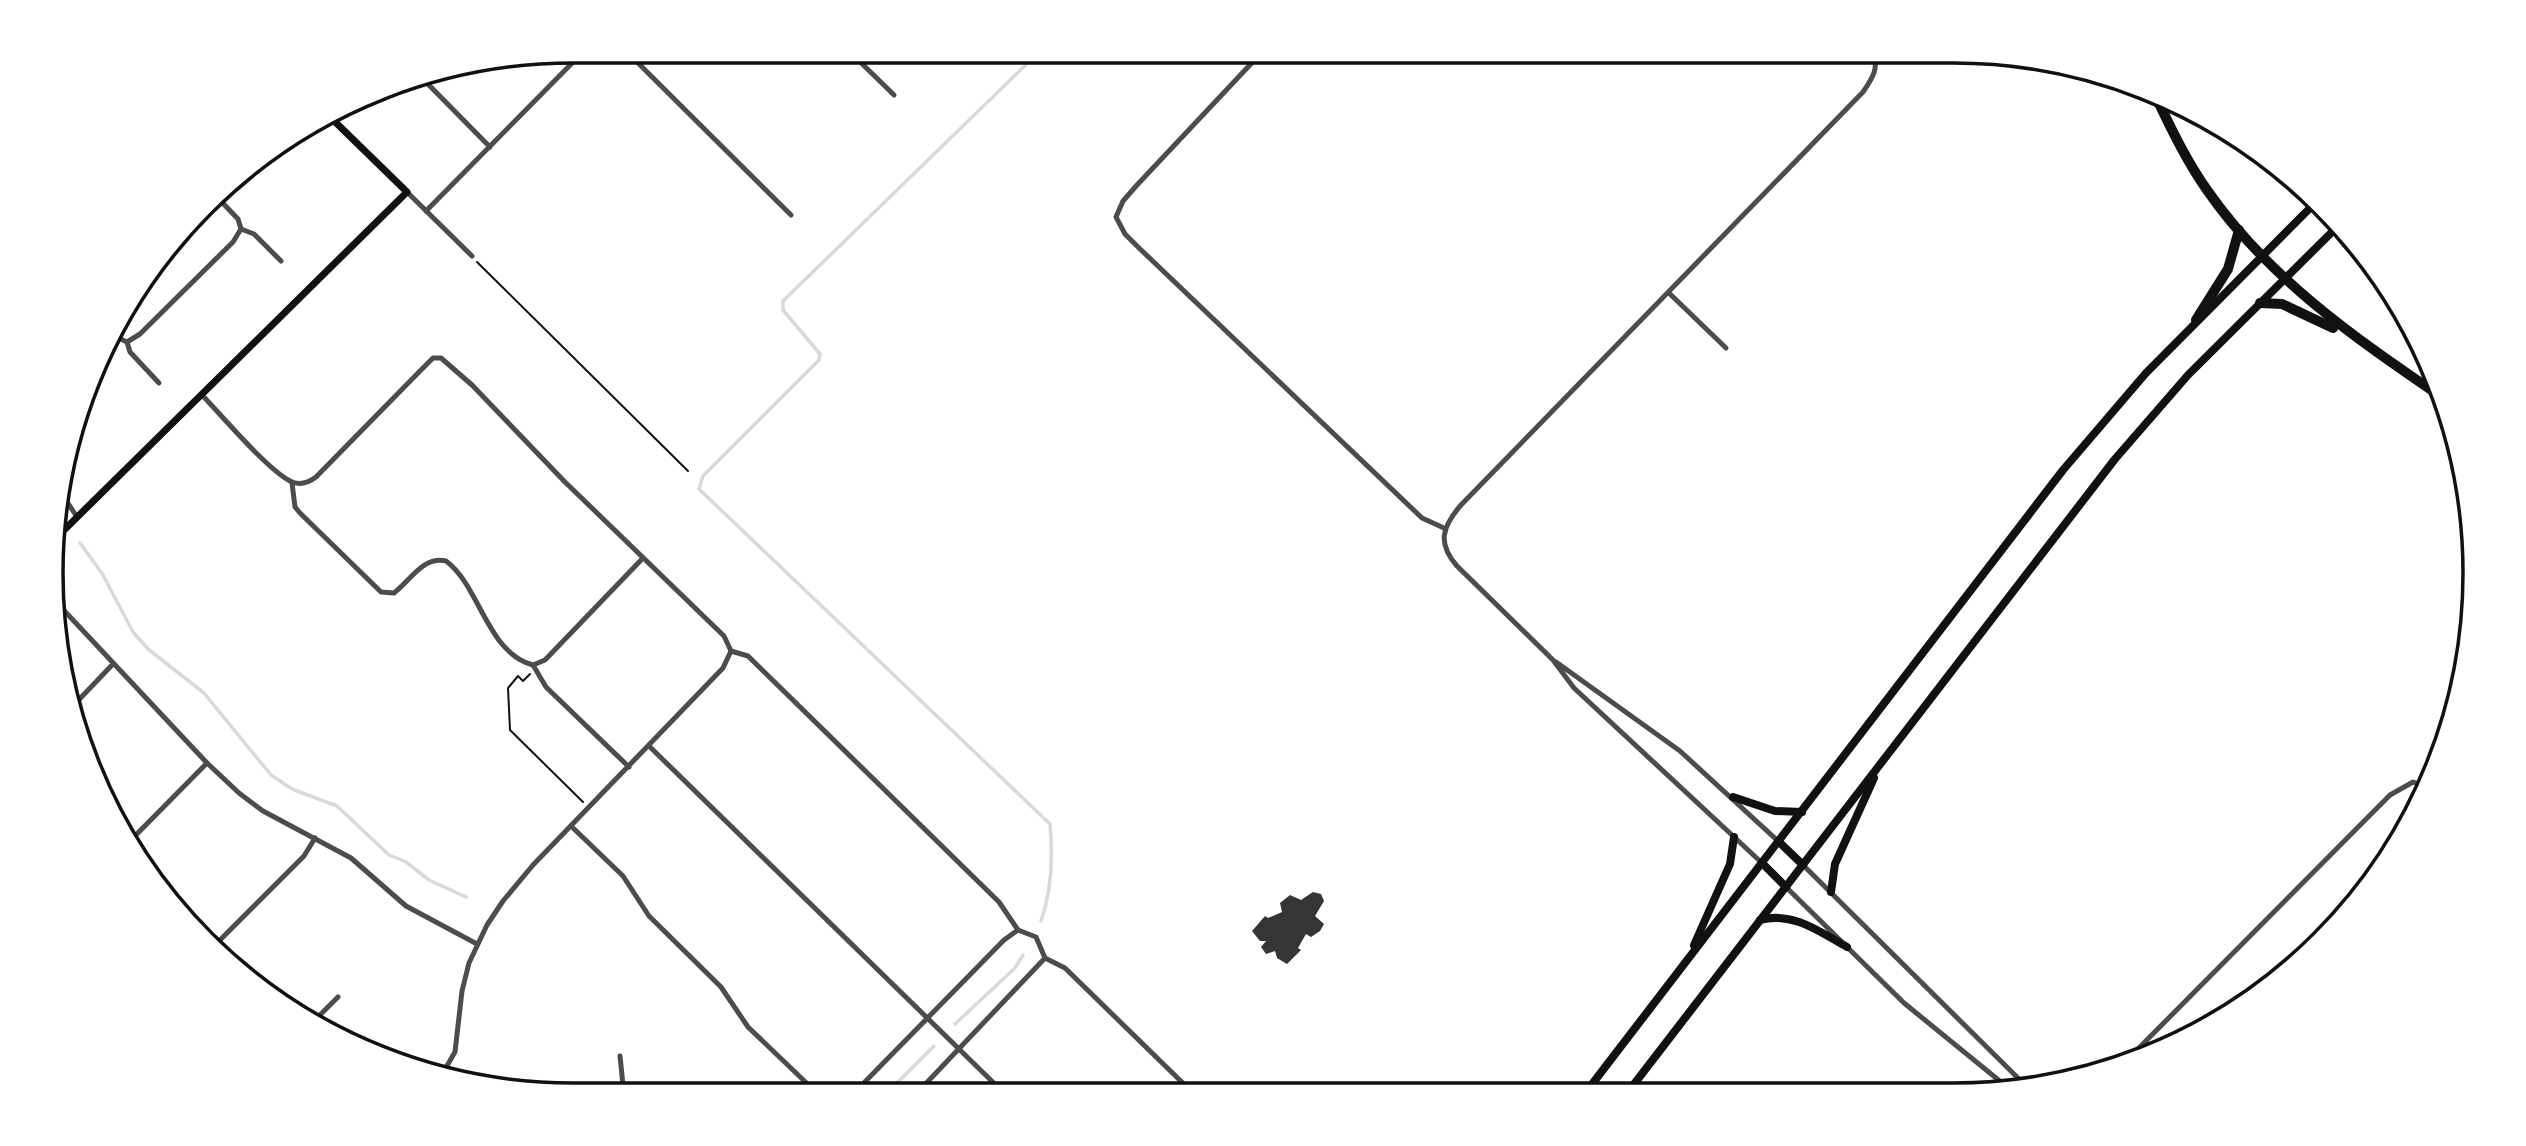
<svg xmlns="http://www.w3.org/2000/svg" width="2526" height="1146" viewBox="0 0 2526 1146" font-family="'Roboto Condensed',sans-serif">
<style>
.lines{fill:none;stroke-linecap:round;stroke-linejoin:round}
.stream{stroke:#d9d9d9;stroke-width:3.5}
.building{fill:#353535}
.path{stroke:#111;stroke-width:2}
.minor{stroke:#4c4c4c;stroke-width:5}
.secondary{stroke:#111;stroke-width:7}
.primary{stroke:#111;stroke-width:8}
.motorway{stroke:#111;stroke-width:10}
.rim{fill:none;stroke:#111;stroke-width:3.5}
</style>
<rect width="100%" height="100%" fill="#fff"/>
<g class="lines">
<!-- stream -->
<g class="stream">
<path d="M1040,51L783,301V310L820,354L819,360L703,476L699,489L1050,824C1053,857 1052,890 1041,921"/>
<path d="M80,543L103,575L133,632L148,649L204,693L271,775L292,789L337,806L389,855L406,862L429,880L466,897"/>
<path d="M955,1024L1015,968L1023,955"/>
<path d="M886,1094L934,1046"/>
</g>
</g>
<!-- building -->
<path class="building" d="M1313,892L1321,894L1324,901L1315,916L1324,924L1320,931L1311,937L1306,934L1298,948L1301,950L1287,964L1277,958L1275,951L1266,954L1261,947L1266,941H1260L1252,931L1265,916L1268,918L1282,912L1280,903L1290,895L1301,900Z"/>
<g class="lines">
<!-- path -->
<g class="path">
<path d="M477,262L688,471"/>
<path d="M530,674L523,681L518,676L508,688L510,730L583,802"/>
</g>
<!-- minor -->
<g class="minor">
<path d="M626,51L791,215"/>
<path d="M849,51L894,95"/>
<path d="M1263,51L1137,185L1123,201L1116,217L1125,234L1138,247L1422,518L1444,528"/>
<path d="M420,76L490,147"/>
<path d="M407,192L472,256"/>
<path d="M216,196L238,219L241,229"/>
<path d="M426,211L584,51"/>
<path d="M241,229L254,234L281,261"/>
<path d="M1669,293L1726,348"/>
<path d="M112,335L127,342"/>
<path d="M127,342L140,334L233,242L241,229"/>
<path d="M127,342L130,352L159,383"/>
<path d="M202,395C223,417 266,468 290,481C299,486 308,483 316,477L420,371L433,358H441L472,385L565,482L724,636L731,651"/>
<path d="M292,483L295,507L300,513L381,592L394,593C411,580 423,556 446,561C480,586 487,653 533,665L545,660L643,558"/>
<path d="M60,491L77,517"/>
<path d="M57,603L207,763L239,793L263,811L351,858L406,906L477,944"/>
<path d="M731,651L748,656L999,902L1018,930"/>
<path d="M1556,662L1680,751L1779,842"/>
<path d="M533,665L546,687L629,767"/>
<path d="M71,708L113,664"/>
<path d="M649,746L1005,1094"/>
<path d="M571,826L623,876L649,916L721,987L748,1027L818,1094"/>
<path d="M128,843L207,763"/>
<path d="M1762,863L1574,688L1553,660L1457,566C1437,543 1442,527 1461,505L1863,92C1872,79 1881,66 1871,51"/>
<path d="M1803,865L2029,1089"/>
<path d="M1786,887L1904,1003L2012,1091"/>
<path d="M1018,930L1036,937L1045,958"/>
<path d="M213,947L304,856L315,838"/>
<path d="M1045,958L1065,968L1193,1093"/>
<path d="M315,1020L338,997"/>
<path d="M620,1056L624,1095"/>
<path d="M2124,1063L2390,795L2413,782L2428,787"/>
<path d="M441,1076L455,1052L462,991L469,963L487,925L503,901L533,865L723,668L731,651"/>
<path d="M853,1094L1004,940L1018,930"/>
<path d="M916,1094L1045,958"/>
</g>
<!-- secondary -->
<path class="secondary" d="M59,535L407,192L327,114"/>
<!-- primary -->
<g class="primary">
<path d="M1733,797L1775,811L1802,812"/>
<path d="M1779,842L1803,865"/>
<path d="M1762,863L1786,887"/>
<path d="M1831,892L1835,864L1874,778"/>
<path d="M1760,920C1793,911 1820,932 1847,947"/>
<path d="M1694,945L1730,864L1734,837"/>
<path d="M1586,1092L2063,470L2146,373L2318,200"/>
<path d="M1628,1092L2115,459L2188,375L2339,225"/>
</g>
<!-- motorway -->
<g class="motorway">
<path d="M2153,91C2169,124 2185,159 2207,190C2268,278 2355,338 2443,398"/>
<path d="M2260,303L2282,304L2333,328"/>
<path d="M2196,320L2228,269L2239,230"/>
</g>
</g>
<!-- crop -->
<path d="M0 0H2526V1146H0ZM573 63H1953A510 510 0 0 1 2463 573V573A510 510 0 0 1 1953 1083H573A510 510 0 0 1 63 573V573A510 510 0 0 1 573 63Z" fill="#fff" fill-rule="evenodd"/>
<path class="rim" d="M573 63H1953A510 510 0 0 1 2463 573V573A510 510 0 0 1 1953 1083H573A510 510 0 0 1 63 573V573A510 510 0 0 1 573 63Z"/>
</svg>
